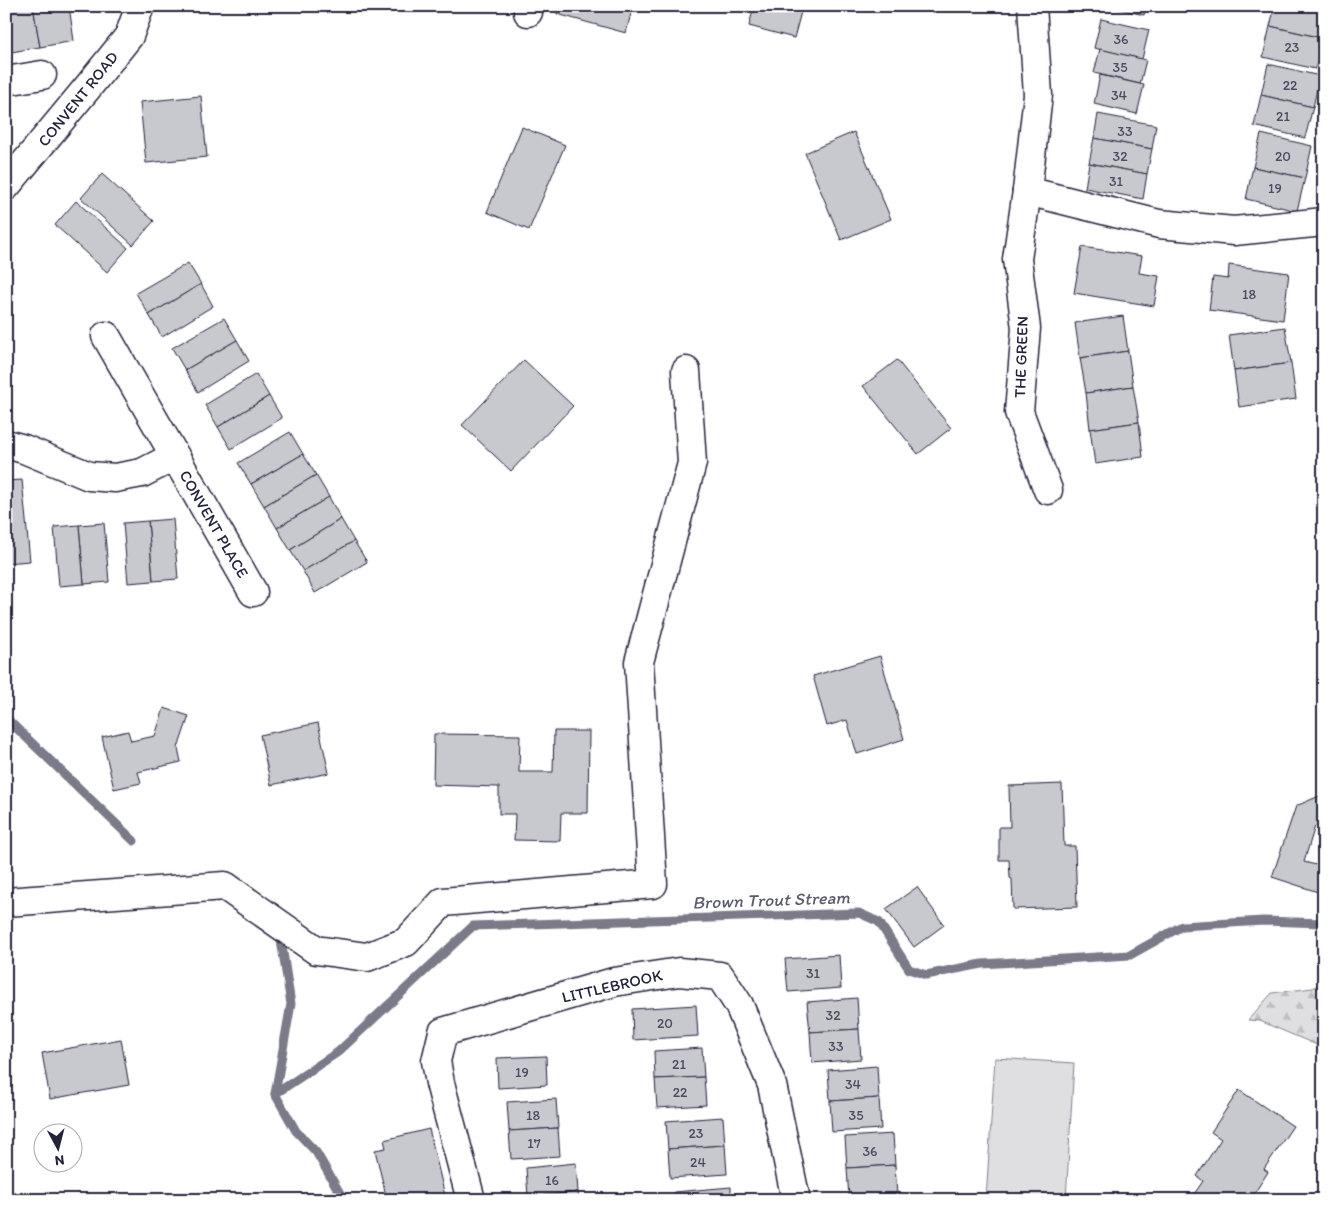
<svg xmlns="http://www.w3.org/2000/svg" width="1330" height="1206" viewBox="0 0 1330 1206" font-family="Itim,sans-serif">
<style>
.forest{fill:url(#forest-firs);stroke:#80808e}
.garden{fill:#dfdfe2;stroke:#80808e}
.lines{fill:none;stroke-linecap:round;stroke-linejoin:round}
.stream{stroke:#7a7a88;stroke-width:9}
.building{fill:#c8c8cf;stroke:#22223b}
.minor-casing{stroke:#22223b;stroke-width:31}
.minor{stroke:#fff;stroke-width:28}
.labels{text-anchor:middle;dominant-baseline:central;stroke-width:4.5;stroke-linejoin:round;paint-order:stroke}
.number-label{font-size:14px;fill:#4c4c60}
.street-label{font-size:16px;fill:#22223b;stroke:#fff}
.water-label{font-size:18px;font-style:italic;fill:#5c5c6f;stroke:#fff}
</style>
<defs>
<pattern id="forest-firs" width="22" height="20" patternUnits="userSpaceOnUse" patternTransform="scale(1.25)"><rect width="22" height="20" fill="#dfdfe2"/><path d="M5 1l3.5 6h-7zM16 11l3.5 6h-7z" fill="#bfbfc3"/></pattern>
</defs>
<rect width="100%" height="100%" fill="#fff"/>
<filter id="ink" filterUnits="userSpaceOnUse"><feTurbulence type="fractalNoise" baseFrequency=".02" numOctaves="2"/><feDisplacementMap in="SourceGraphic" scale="10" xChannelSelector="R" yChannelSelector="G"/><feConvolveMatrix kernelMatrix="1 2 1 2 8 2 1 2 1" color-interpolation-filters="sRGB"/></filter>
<g filter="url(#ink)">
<!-- forest -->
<path class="forest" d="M1324,982V1048L1260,1021L1248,1020L1272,993L1313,988Z"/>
<!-- garden -->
<path class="garden" d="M995,1058L1074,1063L1066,1200H986Z"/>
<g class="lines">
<!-- stream -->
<g class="stream">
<path d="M6,718L134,841"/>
<path d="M281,940L291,1004L275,1094L296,1131L316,1152L344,1200"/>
<path d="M275,1094L338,1052L473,926L859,913L879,922L909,969L926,975L982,964L1130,955L1182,926L1263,921L1324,923"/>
</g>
</g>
<!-- building -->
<g class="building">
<path d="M6,6H33L40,47L6,53Z"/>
<path d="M33,6H69L74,41L40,47Z"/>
<path d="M559,6H633L626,33L557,14Z"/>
<path d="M754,6H780L801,12L794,38L749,26Z"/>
<path d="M1107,6H1146L1144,15Z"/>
<path d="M1275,6L1324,7V31L1322,38L1270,26Z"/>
<path d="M1101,19L1149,30L1142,59L1094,48Z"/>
<path d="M1270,26L1322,38L1315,69L1263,57Z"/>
<path d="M1100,49L1146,60L1140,84L1094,73Z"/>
<path d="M1268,64L1320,76L1313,107L1261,95Z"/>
<path d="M1100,75L1144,85L1137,114L1094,104Z"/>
<path d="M1261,95L1313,107L1305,138L1254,126Z"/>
<path d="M201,96L207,157L146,163L140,102Z"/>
<path d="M1098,114L1156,125L1152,149L1094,138Z"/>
<path d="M522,127L565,145L529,230L487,212Z"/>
<path d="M854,132L891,219L841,240L805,153Z"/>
<path d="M1261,134L1312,146L1305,178L1253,167Z"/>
<path d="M1094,138L1152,149L1147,174L1089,163Z"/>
<path d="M1089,163L1147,174L1143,199L1085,188Z"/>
<path d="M1253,167L1305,178L1297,211L1246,199Z"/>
<path d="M102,174L154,221L133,245L81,198Z"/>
<path d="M76,201L128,248L107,272L55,225Z"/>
<path d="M1082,247L1142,256L1139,273L1159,276L1154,306L1074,293Z"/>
<path d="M188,263L201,284L149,315L136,293Z"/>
<path d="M1229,265L1289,273L1283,320L1209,310L1213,277L1228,279Z"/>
<path d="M201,284L213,306L162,337L149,315Z"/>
<path d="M1123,316L1128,351L1080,358L1075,323Z"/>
<path d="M224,318L237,340L185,370L172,348Z"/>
<path d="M1285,327L1291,363L1234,371L1229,335Z"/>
<path d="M237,340L249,361L198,392L185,370Z"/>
<path d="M1128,351L1133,386L1086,393L1080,358Z"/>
<path d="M524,360L573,406L511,471L462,425Z"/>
<path d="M897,360L951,428L918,454L863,386Z"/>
<path d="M1291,363L1296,399L1239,407L1234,371Z"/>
<path d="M256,374L269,396L218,427L205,405Z"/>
<path d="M1133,386L1139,422L1090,429L1086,393Z"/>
<path d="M269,396L282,418L231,449L218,427Z"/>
<path d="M1139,422L1143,457L1095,464L1090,429Z"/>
<path d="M290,432L303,454L251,484L238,463Z"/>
<path d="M303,454L316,475L264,506L251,484Z"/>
<path d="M316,475L329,497L277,528L264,506Z"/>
<path d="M22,480L30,561L6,563V481Z"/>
<path d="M329,497L341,519L290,550L277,528Z"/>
<path d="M173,519L178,579L153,581L148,521Z"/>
<path d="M341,519L354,541L303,571L290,550Z"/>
<path d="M148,521L153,581L128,583L123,523Z"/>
<path d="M104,523L109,582L84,584L79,525Z"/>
<path d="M79,525L84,584L59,586L54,527Z"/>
<path d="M354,541L367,562L315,593L303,571Z"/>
<path d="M880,656L904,739L857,754L847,720L827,726L813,676Z"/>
<path d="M164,708L189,716L178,748L181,762L138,772L141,783L114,789L102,737L128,731L131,741L155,736Z"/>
<path d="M318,723L329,773L271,785L260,735Z"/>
<path d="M554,731H589L588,813H561L560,841L514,840L515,814H499V787L433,785L434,734L520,735L519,772H553Z"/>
<path d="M1062,784L1064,846H1075L1077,907L1013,909L1012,879L1010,878L1009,860H999V827H1010L1009,786Z"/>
<path d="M1324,794V823L1321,822L1315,826L1304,862L1324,867V894L1272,877L1296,806Z"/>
<path d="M917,887L944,925L914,947L886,909Z"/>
<path d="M839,955L841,988L788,992L785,959Z"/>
<path d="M857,998L859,1029L810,1032L807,1002Z"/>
<path d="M696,1005L698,1036L633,1040L632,1009Z"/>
<path d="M859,1029L861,1059L812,1063L810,1032Z"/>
<path d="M121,1039L129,1085L50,1099L42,1053Z"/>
<path d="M702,1048L704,1077L655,1079L654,1051Z"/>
<path d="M546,1056L547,1085L498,1088L497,1058Z"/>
<path d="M877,1066L879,1098L830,1101L828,1070Z"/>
<path d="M704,1077L706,1105L657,1108L655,1079Z"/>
<path d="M1239,1090L1293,1126L1264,1169L1268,1172L1250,1200H1228L1218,1194L1214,1200H1196L1192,1197L1203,1181L1197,1176L1221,1139L1211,1132Z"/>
<path d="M879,1098L881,1129L832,1132L830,1101Z"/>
<path d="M556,1099L558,1128L509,1131L507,1102Z"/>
<path d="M723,1117L725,1145L668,1149L666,1121Z"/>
<path d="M558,1128L560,1156L511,1159L509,1131Z"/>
<path d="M429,1129L446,1200H387L375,1150L386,1148L384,1140Z"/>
<path d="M893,1134L895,1165L847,1168L845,1137Z"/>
<path d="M725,1145L727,1174L670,1178L668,1149Z"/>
<path d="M576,1163L578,1192L528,1197L526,1168Z"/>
<path d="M895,1165L897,1196L849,1199L847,1168Z"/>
<path d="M731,1187V1200H674V1192Z"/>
<path d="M578,1192L579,1200H528V1197Z"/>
</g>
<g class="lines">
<defs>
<g id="minor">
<path d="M1032,6L1038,95L1027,191L1017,259L1026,328L1019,412L1048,490"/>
<path d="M528,12V6"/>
<path d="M6,81L42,75"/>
<path d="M6,186L88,87L129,36L140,6"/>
<path d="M1027,191L1159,224L1234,231L1324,222"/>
<path d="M106,336L253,592"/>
<path d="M6,444L24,449L89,476L115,478L142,473L175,456"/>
<path d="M6,902L225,886L316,950L367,957L406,942L443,902L653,884L639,662L692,463L686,371"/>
<path d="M471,1200L440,1083L436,1061L443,1032L614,982L679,972L720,976L739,1005L772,1085L796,1200"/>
</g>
</defs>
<!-- minor casing -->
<use href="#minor" class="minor-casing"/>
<!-- minor -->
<use href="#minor" class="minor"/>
</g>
</g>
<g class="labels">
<!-- number labels -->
<g class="number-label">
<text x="1121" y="39">36</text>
<text x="1292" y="47">23</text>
<text x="1120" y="67">35</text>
<text x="1290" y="85">22</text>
<text x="1119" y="95">34</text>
<text x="1283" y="116">21</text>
<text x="1125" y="131">33</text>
<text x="1120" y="156">32</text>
<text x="1283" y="156">20</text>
<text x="1116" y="181">31</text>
<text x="1275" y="188">19</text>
<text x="1249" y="294">18</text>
<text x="813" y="973">31</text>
<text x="833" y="1015">32</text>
<text x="665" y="1023">20</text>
<text x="836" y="1046">33</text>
<text x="679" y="1064">21</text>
<text x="522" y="1072">19</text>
<text x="853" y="1084">34</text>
<text x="680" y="1092">22</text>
<text x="533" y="1115">18</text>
<text x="856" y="1115">35</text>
<text x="696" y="1133">23</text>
<text x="534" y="1143">17</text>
<text x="870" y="1151">36</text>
<text x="698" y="1162">24</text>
<text x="552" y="1180">16</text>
</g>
<!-- street labels -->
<g class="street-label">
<text transform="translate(78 99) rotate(-51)">CONVENT ROAD</text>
<text transform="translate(1021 357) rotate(-88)">THE GREEN</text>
<text transform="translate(214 524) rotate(60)">CONVENT PLACE</text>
<text transform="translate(612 986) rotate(-13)">LITTLEBROOK</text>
</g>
<!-- water labels -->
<g class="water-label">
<text transform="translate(771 900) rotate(-2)">Brown Trout Stream</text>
</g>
</g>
<!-- margin -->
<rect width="1330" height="1206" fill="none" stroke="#fff" stroke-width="25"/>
<rect x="12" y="12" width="1305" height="1181" fill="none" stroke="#22223b" stroke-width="2" filter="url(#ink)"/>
<!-- north arrow -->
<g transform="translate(58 1148) rotate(173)"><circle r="24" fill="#ffffff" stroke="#a7a7b1"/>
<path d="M0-4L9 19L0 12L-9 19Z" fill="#22223b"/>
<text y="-8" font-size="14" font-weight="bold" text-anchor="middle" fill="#22223b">N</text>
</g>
</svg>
